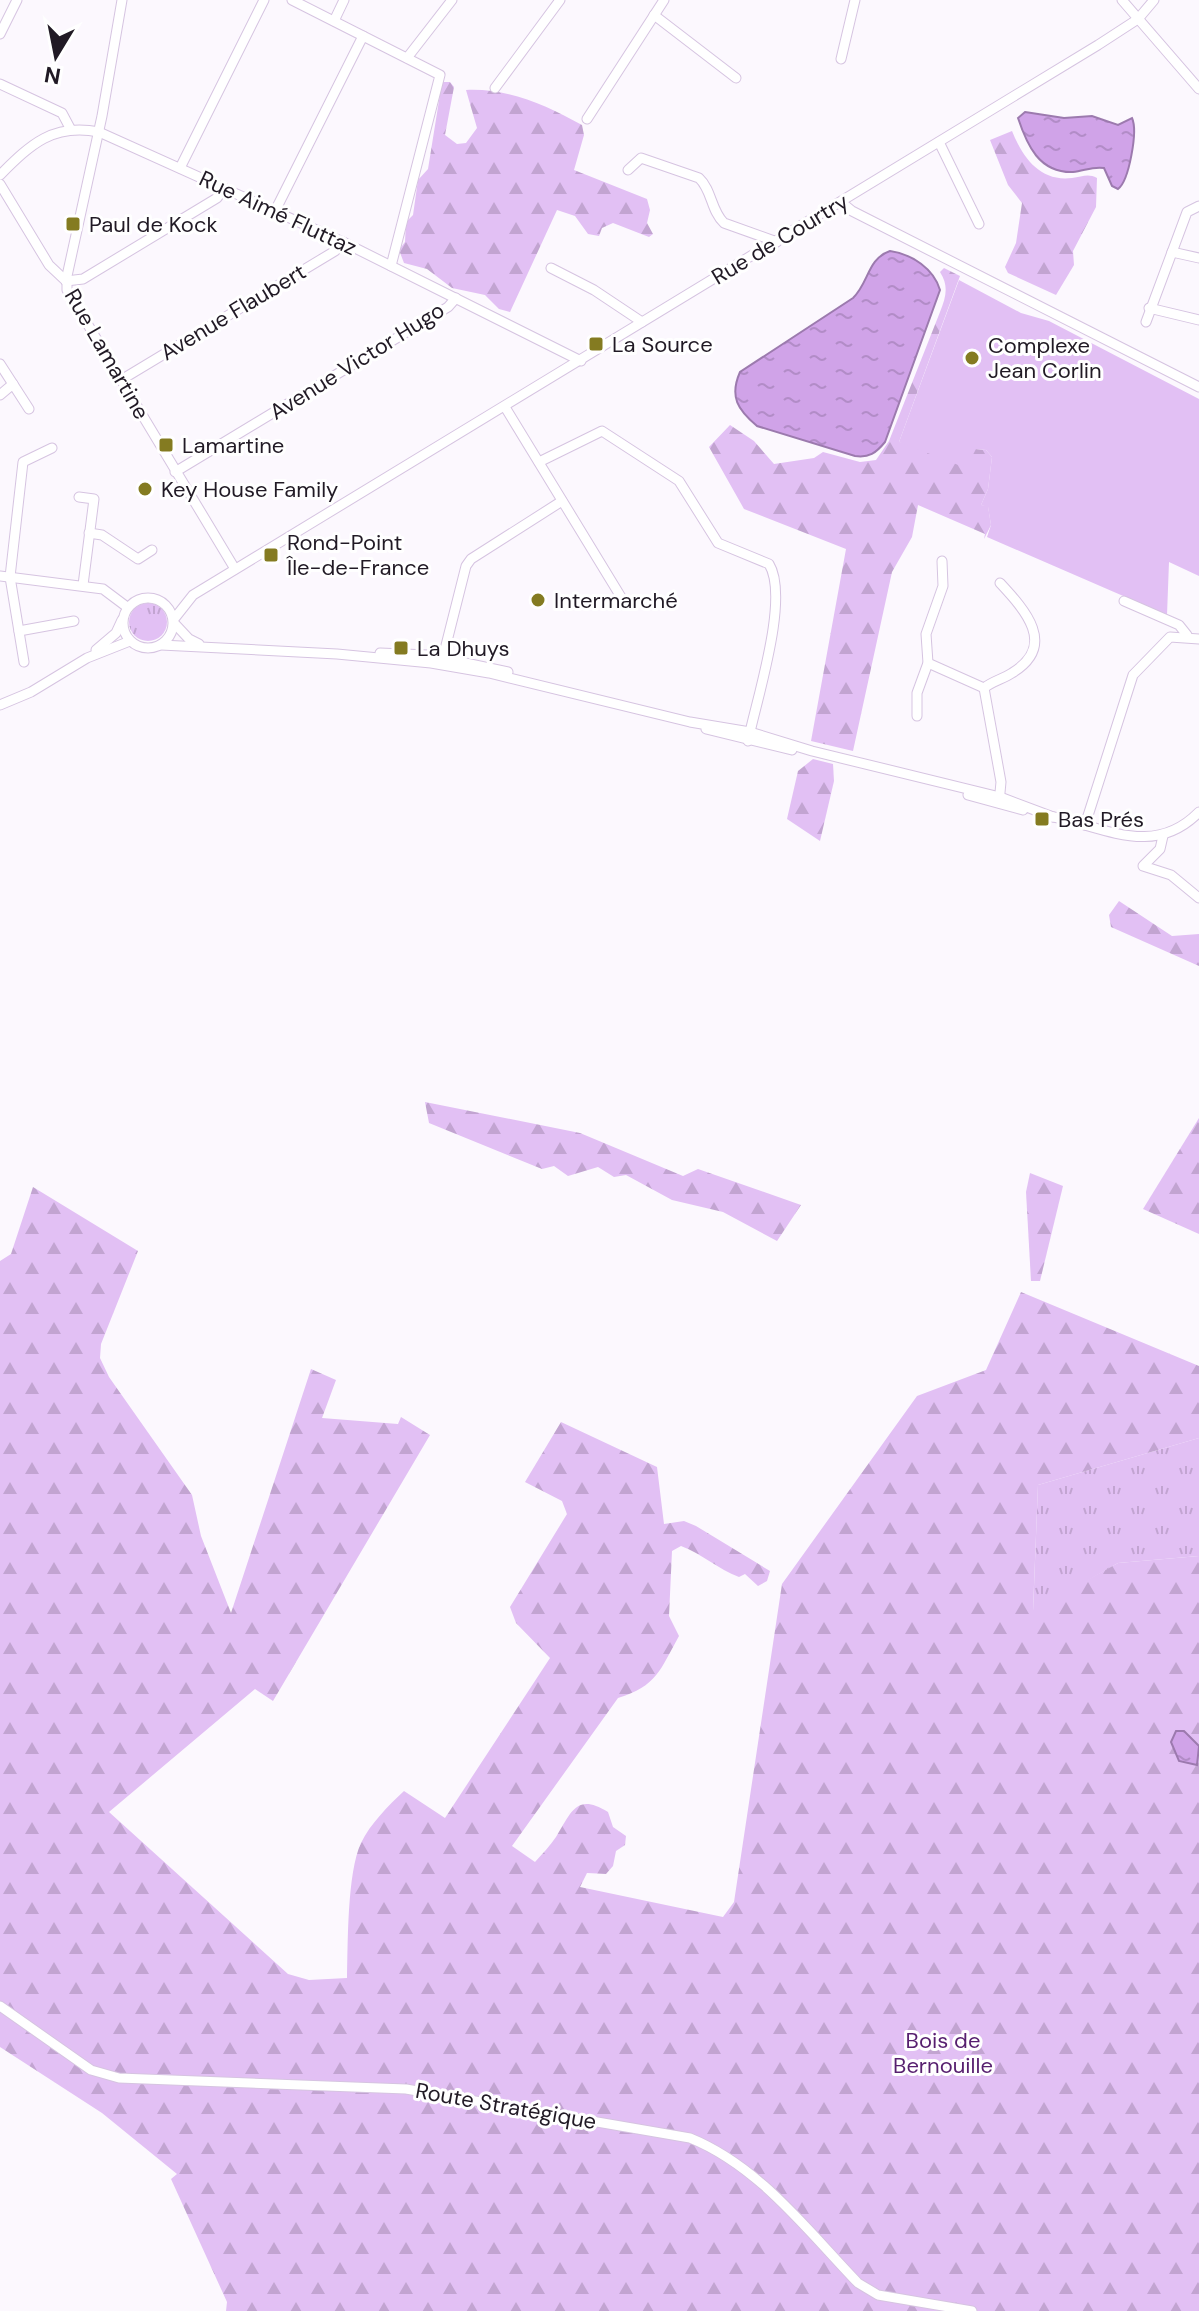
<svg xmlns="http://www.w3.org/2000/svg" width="1199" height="2311" viewBox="0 0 1199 2311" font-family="'DM Sans',sans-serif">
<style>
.grass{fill:url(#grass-tufts)}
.forest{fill:url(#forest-firs)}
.park{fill:#e2c0f4}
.water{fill:url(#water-ripples);stroke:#9c7aae;stroke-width:2}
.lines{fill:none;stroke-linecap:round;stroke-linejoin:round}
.minor-casing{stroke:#d6c4e1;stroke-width:11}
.minor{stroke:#fff;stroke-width:9}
.poi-dot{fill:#847b21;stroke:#fff;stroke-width:3}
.labels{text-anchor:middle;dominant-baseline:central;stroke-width:6;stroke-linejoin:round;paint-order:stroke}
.street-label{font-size:22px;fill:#211a25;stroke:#fff}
.poi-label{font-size:22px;fill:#211a25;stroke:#fff;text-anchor:start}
.park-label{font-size:22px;fill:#571f6f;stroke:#fff}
</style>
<defs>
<pattern id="grass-tufts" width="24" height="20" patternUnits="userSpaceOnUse" patternTransform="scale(2)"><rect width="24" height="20" fill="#e2c0f4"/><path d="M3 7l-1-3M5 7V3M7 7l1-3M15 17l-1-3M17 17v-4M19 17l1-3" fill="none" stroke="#c2a4d1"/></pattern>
<pattern id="forest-firs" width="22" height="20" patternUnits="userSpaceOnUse" patternTransform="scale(2)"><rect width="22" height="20" fill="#e2c0f4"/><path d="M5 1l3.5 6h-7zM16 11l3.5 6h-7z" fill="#c2a4d1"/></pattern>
<pattern id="water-ripples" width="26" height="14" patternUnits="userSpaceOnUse" patternTransform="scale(2)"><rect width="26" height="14" fill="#d0a3e8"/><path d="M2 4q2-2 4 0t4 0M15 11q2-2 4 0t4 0" fill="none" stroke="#b28cc7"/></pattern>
</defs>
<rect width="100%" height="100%" fill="#fcf8fe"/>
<!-- grass -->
<g class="grass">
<circle cx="148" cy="622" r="19"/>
<path d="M1199,1438V1556L1118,1563L1033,1612L1038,1485Z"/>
</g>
<!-- forest -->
<g class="forest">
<path d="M442,82H450L454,87L445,135L457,144L466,143L477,128L466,90C509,88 546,105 582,125L584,135L574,170L647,199L650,210L647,223L653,234L649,237L613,223L602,228L599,236L588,234L575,216L557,210L510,312L499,309L485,295L452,288L427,269L404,263L399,250L405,242L406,222L413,215L418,180L428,169Z"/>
<path d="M1012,131C1023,158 1040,182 1072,178C1082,177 1088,173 1097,178L1096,207L1073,251L1074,265L1056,295L1008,273L1005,267L1016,243L1022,203L1008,185L990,140Z"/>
<path d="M944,268L960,276L899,442L986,450L992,457L988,489L981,505L988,506L991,525L984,539L985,534L918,505L912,537L892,572L853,751L811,741L846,549L744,509L709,447L730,425L754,441L774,464L814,458L823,452L860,462L876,460L889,441L940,312C946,297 949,286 940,272Z"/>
<path d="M813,759L833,764L834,781L820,841L787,819L798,771Z"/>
<path d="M1119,901L1172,936L1199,934V966L1111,927L1109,915Z"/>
<path d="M425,1102L580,1133L683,1176L698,1169L801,1205L777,1241L723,1212L672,1200L626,1175L614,1177L598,1167L568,1176L554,1166L542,1169L429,1123Z"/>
<path d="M1199,1118V1234L1143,1209Z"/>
<path d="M1030,1173L1063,1186L1040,1281H1031L1026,1192Z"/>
<path d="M33,1187L138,1251L101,1344L100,1358L109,1377L192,1495L201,1536L231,1613L311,1369L336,1380L322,1418L398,1424L401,1417L430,1435L273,1701L255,1689L109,1812L288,1974L309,1980L347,1978C348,1944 347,1873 361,1843C370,1824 389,1805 404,1791L445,1818L550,1658L516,1623L510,1607L567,1514L562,1501L525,1482L561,1422L657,1467L664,1524L684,1521L696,1526L770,1571L767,1581L758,1586L745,1574L739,1577C718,1569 702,1554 681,1546L672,1551L669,1616L679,1636C660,1670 657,1686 618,1698L512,1846L535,1862C542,1854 550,1846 556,1837C571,1813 576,1792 608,1812L613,1827L626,1836L625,1845L616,1851L613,1866L606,1874L587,1873L580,1887L723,1917L734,1902L782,1584L917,1396L986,1370L1021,1292L1199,1366V1438L1038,1485L1033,1610L1118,1563L1199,1556V2311H226L227,2302L171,2179L177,2174L102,2113L0,2047V1261L11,1254Z"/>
</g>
<!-- park -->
<path class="park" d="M959,280L1021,313L1049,321L1199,399V576L1169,562L1167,615L987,537L991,525L988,507L981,505L988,489L992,457L986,450L976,449L966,468L899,442Z"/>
<!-- water -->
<g class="water">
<path d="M1025,112L1064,118L1092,116L1118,125L1132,118C1138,131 1129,181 1118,189L1112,186L1104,168C1093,166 1084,171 1073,172C1039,173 1027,145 1018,118Z"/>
<path d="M890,251C912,254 934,269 940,290L885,442C876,453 869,458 855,456L757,426C738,410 729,397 740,372L853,298C869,283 867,259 890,251Z"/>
<path d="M1176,1731H1184L1199,1746L1197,1765L1179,1761L1171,1742Z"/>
</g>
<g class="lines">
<defs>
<g id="minor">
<path d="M122,0L102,116L67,276V290L235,569"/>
<path d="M292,0L440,75L391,266"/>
<path d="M1122,0L1199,89"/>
<path d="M654,15L736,78"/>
<path d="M334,21L344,0"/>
<path d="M0,34L17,0"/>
<path d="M407,58L452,0"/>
<path d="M841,59L855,0"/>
<path d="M0,84L62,113L70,128"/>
<path d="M495,88L560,0"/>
<path d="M587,119L664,0"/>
<path d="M939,142L979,224"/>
<path d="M180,168L264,0"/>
<path d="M628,170L641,158L699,178C712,190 711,211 724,223L777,242"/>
<path d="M0,175C31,144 53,123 99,132L343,242L581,361"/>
<path d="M0,184L49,265L66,281"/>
<path d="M841,202L852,211L1199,387"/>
<path d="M275,211L363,36"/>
<path d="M1172,252L1199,258"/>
<path d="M551,268L594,290L642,322"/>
<path d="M66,281L83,279L217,198L224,188"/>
<path d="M1149,308L1199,320"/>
<path d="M1146,322L1187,212L1199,206"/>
<path d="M0,364L29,409"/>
<path d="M121,380L335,251L343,242"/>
<path d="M0,395L13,384"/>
<path d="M505,407L621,597"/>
<path d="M539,462L602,431L679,481L718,543L769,564C790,598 756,701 748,741"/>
<path d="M175,472L448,307L456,298"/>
<path d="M79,497L94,499L83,585"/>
<path d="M89,533L102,535L138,559L152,550"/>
<path d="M0,576L103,589L127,607"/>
<circle cx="148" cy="623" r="25"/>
<path d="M1124,601L1179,625L1187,635"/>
<path d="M174,619L193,595L1098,45L1138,19L1154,0"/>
<path d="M174,623L189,639L199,644"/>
<path d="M19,631L74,621"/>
<path d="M161,645L337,654L431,663L489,673L690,722L750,732L812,751L1000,797L1053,817"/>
<path d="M96,650L116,633L122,620"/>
<path d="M380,653L428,655L508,672"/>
<path d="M442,661L466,566L471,559L562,501"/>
<path d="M24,662L10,577L23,462L52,448"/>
<path d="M928,663L984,688"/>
<path d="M984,688C993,681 1003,679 1012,673C1058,645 1024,609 1000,583"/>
<path d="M984,688L1001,782L999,803"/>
<path d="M0,705L31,692L87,658L130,641"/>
<path d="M917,716V693L928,663L926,634L943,586L942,561"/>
<path d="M706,729L792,750"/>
<path d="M968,795L1023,810"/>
<path d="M1049,816C1103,826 1153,859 1199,812"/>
<path d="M1085,825L1133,675L1170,637L1199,639"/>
<path d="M1163,836L1160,849L1143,866L1171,875L1199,898"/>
<path d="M0,2006L91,2070L119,2078L406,2089L690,2138C759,2166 807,2230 858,2283L878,2295L972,2311"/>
</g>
</defs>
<!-- minor casing -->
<use href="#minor" class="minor-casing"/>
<!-- minor -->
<use href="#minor" class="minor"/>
</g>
<!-- markers -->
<g class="poi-dot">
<rect x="65" y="216" width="16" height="16" rx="4"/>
<rect x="588" y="336" width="16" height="16" rx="4"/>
<circle cx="972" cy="358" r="8"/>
<rect x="158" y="437" width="16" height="16" rx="4"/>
<circle cx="145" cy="489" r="8"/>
<rect x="263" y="547" width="16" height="16" rx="4"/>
<circle cx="538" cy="600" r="8"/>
<rect x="393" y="640" width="16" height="16" rx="4"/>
<rect x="1034" y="811" width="16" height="16" rx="4"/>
</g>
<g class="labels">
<!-- street labels -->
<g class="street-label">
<text transform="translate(278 213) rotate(25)">Rue Aimé Fluttaz</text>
<text transform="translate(780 239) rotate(-31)">Rue de Courtry</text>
<text transform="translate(233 312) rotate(-31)">Avenue Flaubert</text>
<text transform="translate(107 354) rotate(60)">Rue Lamartine</text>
<text transform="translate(357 361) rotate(-32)">Avenue Victor Hugo</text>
<text transform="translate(506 2106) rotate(10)">Route Stratégique</text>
</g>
<!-- poi labels -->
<g class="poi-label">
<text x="89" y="224">Paul de Kock</text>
<text x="612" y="344">La Source</text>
<text x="988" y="345">Complexe<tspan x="988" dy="25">Jean Corlin</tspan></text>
<text x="182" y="445">Lamartine</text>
<text x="161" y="489">Key House Family</text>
<text x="287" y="542">Rond-Point<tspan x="287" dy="25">Île-de-France</tspan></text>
<text x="554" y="600">Intermarché</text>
<text x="417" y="648">La Dhuys</text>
<text x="1058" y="819">Bas Prés</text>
</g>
<!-- park labels -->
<g class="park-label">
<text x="943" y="2040">Bois de<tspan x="943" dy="25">Bernouille</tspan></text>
</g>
</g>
<!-- north arrow -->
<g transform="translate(56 56) rotate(190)" stroke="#ffffff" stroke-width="6" paint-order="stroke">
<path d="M0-6L14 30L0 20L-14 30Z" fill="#211a25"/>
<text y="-12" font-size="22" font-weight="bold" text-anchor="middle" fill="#211a25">N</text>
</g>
</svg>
